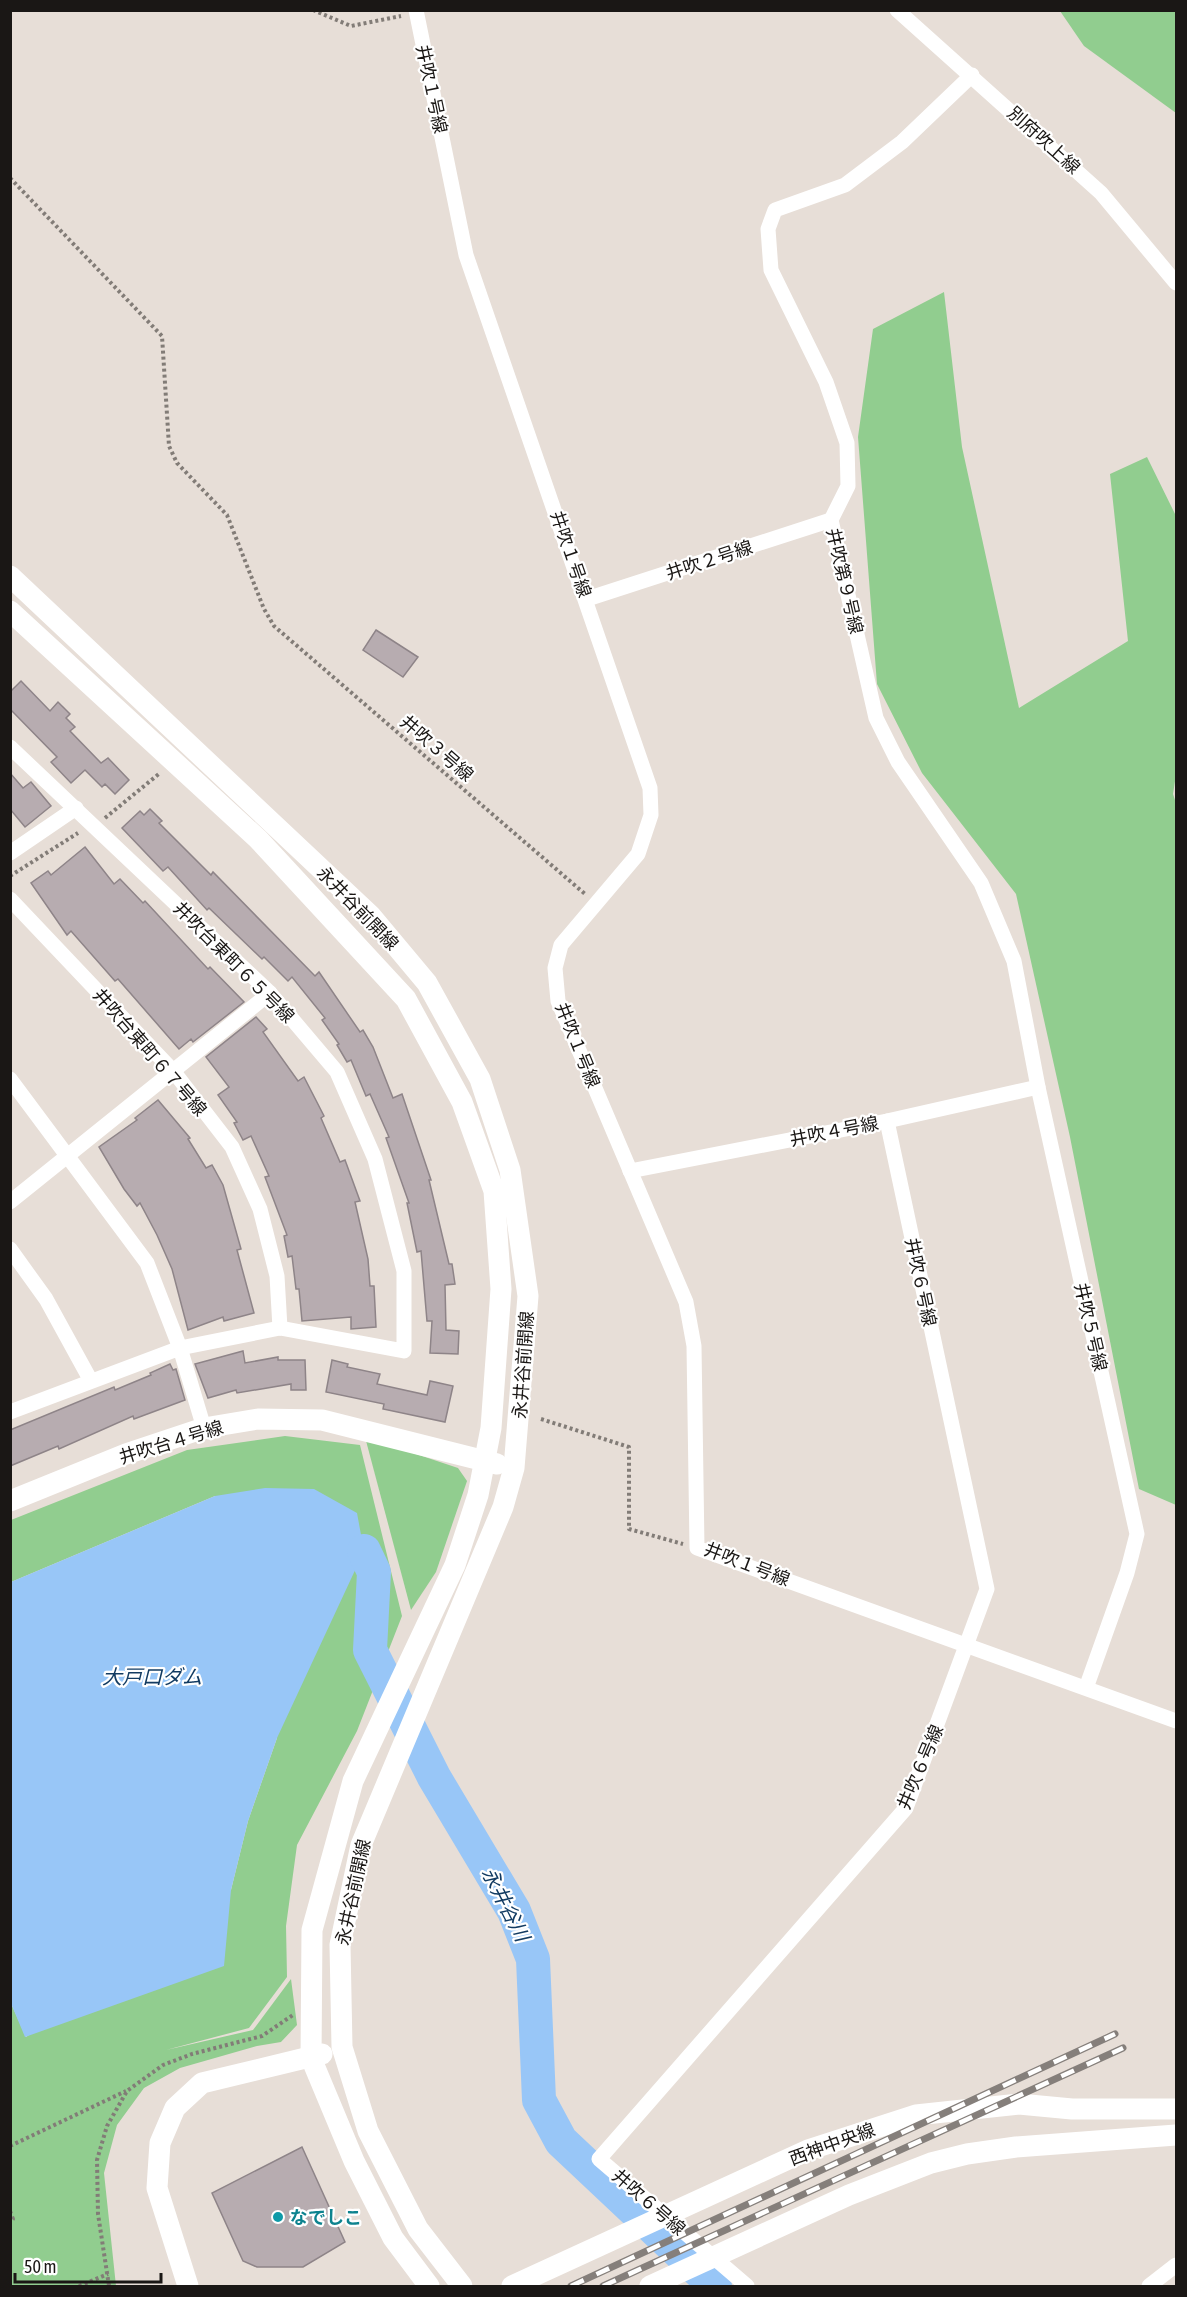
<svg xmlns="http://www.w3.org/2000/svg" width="1187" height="2297" viewBox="0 0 1187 2297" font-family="'Asap Condensed','Noto Sans JP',sans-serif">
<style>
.green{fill:#91cd8f}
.water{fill:#98c6f7}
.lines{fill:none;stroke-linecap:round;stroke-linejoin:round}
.river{stroke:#98c6f7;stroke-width:34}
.building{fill:#b7acb0;stroke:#8e8488;stroke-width:1.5}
.path{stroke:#827c77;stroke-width:4;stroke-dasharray:3 3;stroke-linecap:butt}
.street{stroke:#fff;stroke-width:15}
.secondary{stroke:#fff;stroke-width:21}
.rail-casing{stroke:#857f7b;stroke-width:7}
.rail{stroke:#fff;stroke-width:4.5;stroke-dasharray:14;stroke-linecap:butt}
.culture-dot{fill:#0f9aa8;stroke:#fff;stroke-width:2}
.labels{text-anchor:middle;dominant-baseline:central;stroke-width:4.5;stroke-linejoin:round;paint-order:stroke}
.street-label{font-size:18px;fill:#1a1715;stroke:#fff}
.culture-label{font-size:18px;font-weight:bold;fill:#0d838f;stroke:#fff;text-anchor:start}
.water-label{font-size:20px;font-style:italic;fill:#123b62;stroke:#fff}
</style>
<rect width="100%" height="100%" fill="#e7ded7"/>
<!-- green -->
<g class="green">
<path d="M1060,11H1176V113L1084,46Z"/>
<path d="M944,292L962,447L1019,708L1128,641L1110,474L1147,457L1176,516V775L1173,794L1176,803V1505L1139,1489L1070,1137L1016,894L922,773L877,684L858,437L873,329Z"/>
<path d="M285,1436L360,1445L402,1616L357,1731L297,1845L286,1926L287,1977L249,2028L166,2050L253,2030L291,1979L297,2025L281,2042L257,2046L180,2068L144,2088L117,2125L104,2173L116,2286H11L10,2001L26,2037L231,1890L248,1821L277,1738L215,1496L11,1582V1520L187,1450Z"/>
<path d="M365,1437L458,1468L467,1481L436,1572L411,1610Z"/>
</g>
<!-- water -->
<path class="water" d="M265,1488L314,1489L357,1513L364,1551L277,1738L248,1821L231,1890L224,1966L25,2037L10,2001L11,1582L215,1496Z"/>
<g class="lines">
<!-- river -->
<path class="river" d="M364,1551L374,1572L370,1650L434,1777L514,1911L533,1959L539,2100L561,2141L715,2286"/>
</g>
<!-- building -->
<g class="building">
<path d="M376,630L418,657L403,677L363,650Z"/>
<path d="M21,681L50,711L58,702L70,714L66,718L75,727L70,731L101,763L108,758L129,780L115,794L105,784L102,787L85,770L71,783L51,762L57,757L10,709V692Z"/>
<path d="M10,773L23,788L31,782L51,806L25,827L10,809Z"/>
<path d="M150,809L162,821L159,823L211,875L213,872L315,976L319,972L360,1032L363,1030L373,1047L393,1098L402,1094L431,1180H429L449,1264H452L455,1284L445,1285L446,1330L459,1331L458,1354L430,1353L432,1321H427L421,1251L417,1252L407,1203H409L386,1138L389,1137L370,1094L366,1096L351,1060L347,1062L337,1045L339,1044L322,1020L325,1018L292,977L288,981L264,957L262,959L209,908L207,910L168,867L163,871L122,828L140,811L144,815Z"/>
<path d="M85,847L114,884L120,879L143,903L145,901L208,969L210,967L244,1002L193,1042L191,1039L179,1049L118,979L115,981L71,931L67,935L31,883L48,871L51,875Z"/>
<path d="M256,1017L267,1029L263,1032L298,1081L304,1077L324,1116L321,1118L340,1162L345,1160L360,1201L355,1202L368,1259L370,1286H374L376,1327L351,1329V1317L302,1321L299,1289H296L292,1256L288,1257L284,1236L287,1235L265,1177L269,1176L251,1136L243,1140L234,1123L237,1122L218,1095L229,1087L206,1057Z"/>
<path d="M158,1100L190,1138L188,1139L206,1168L212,1165L223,1185L241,1249L237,1250L254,1313L224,1321L223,1317L188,1330L172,1269L157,1235L140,1203L137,1206L124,1189L99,1147L137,1120L135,1118Z"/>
<path d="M243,1351L245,1363L278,1357V1360H305L306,1390H291V1384L237,1393L236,1390L208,1398L195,1364Z"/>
<path d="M332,1360L348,1364L347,1367L380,1374L377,1384L427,1395L430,1381L453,1386L445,1422L383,1409L384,1404L326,1392Z"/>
<path d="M170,1364L173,1370L176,1369L185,1400L134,1419L133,1416L59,1449L58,1446L10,1466V1430L114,1387L115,1390L151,1375L150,1373Z"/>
<path d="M302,2147L345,2242L303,2267H257L243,2261L212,2193Z"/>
</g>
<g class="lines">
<!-- path -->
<g class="path">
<path d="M313,10L351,26L401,16"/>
<path d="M10,178L162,336L169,446L177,463L227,515L264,609L274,626L585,894"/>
<path d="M105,818L160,773"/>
<path d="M10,876L78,833"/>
<path d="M541,1419L629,1447V1529L683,1544"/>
<path d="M10,2146L126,2091"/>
<path d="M10,2211L13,2219L10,2222"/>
<path d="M79,2286L108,2274"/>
<path d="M109,2286L98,2214L97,2160L107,2126L127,2091L163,2065L192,2054L262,2036L293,2015"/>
</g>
<!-- street -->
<g class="street">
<path d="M416,10L466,255L650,788L651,815L638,854L561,945L555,968L558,1001L686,1302L694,1346L697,1548L1176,1721"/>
<path d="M897,10L1101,193L1176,283"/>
<path d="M972,75L902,142L845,185L775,210L768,229L771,270L826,382L847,443L848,486L831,520L876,718L898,762L981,883L1014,961L1038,1087L1137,1534L1127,1573L1086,1688"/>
<path d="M587,599L831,520"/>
<path d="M10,747L270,993L337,1072L375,1159L404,1271V1351L280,1328L180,1348L10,1412"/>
<path d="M10,853L76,808"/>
<path d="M10,899L174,1072L232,1147L260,1209L277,1276L280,1328"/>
<path d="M10,1079L147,1263L180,1348L204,1428"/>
<path d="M630,1171L887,1121L1038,1087"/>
<path d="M10,1202L270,993"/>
<path d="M10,1249L46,1299L91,1381"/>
<path d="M747,2286L599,2159L906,1808L987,1589L887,1121"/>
<path d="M1149,2286L1176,2265"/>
</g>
<!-- secondary -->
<g class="secondary">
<path d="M10,576L371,916L427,983L480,1079L510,1170L528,1296L514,1468L503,1507L361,1845L340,1945L342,2047L368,2131L418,2229L462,2286"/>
<path d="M10,611L258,839L406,999L462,1102L494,1191L501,1289L491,1428L478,1495L455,1565L353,1781L312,1930L311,2058L354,2161L393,2238L429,2286"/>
<path d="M10,1501L126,1454L204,1428L258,1419L322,1420L497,1464"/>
<path d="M188,2286L157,2188L160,2143L175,2108L202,2083L322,2054"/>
<path d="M512,2286L808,2150L916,2115L1019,2104L1072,2109H1176"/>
<path d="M650,2286L849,2195L931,2163L967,2154L1016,2147L1176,2135"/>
</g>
<defs>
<g id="rail">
<path d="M571,2286L1115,2034"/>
<path d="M603,2286L1123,2048"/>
</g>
</defs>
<!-- rail casing -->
<use href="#rail" class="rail-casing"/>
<!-- rail -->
<use href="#rail" class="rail"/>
</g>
<!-- markers -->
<circle class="culture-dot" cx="278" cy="2217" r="6"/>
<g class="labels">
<!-- street labels -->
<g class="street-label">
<text transform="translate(432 89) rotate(78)">井吹１号線</text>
<text transform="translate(1044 140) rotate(42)">別府吹上線</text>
<text transform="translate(571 554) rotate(71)">井吹１号線</text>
<text transform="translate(709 560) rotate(-18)">井吹２号線</text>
<text transform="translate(845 581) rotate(77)">井吹第９号線</text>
<text transform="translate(437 748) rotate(41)">井吹３号線</text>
<text transform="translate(358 908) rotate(46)">永井谷前開線</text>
<text transform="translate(234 962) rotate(45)">井吹台東町６５号線</text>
<text transform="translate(578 1045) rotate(68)">井吹１号線</text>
<text transform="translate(150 1052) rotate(49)">井吹台東町６７号線</text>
<text transform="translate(834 1131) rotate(-11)">井吹４号線</text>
<text transform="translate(921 1282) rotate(78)">井吹６号線</text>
<text transform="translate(1091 1327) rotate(77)">井吹５号線</text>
<text transform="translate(523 1365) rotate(-86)">永井谷前開線</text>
<text transform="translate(171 1442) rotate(-17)">井吹台４号線</text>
<text transform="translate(747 1564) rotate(21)">井吹１号線</text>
<text transform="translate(920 1767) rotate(-67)">井吹６号線</text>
<text transform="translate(353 1892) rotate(-78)">永井谷前開線</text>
<text transform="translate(832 2144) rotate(-20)">西神中央線</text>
<text transform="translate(649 2202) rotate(41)">井吹６号線</text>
</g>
<!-- culture labels -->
<g class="culture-label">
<text x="290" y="2217">なでしこ</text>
</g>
<!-- water labels -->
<g class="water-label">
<text x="152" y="1676">大戸口ダム</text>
<text transform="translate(506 1904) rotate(63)">永井谷川</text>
</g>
</g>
<!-- border -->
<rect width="1187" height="2297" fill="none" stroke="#1a1715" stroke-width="24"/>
<!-- scale -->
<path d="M15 2273v9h146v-9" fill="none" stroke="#1a1715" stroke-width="3"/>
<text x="24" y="2273" font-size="18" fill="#1a1715" stroke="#ffffff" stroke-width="4.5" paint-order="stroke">50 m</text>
</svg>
